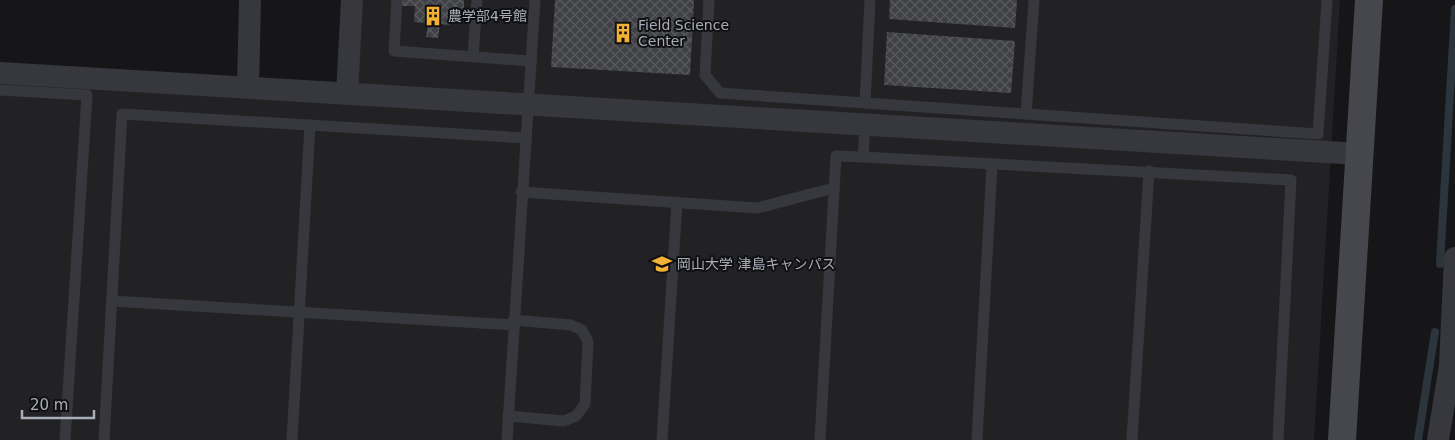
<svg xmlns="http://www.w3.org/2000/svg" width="1455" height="440" viewBox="0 0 1455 440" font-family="'DejaVu Sans','Noto Sans JP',sans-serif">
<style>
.built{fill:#222225}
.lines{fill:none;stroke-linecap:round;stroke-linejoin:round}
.stream{stroke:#2c353c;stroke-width:8}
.building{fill:url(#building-cross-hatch)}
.lane{stroke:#37383d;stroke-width:11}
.street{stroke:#37383d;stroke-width:22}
.secondary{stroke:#45474d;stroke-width:28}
.labels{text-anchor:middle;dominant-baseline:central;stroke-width:4;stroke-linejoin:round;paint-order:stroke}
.poi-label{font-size:14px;fill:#a8adb8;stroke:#111113;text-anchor:start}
</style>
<defs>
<pattern id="building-cross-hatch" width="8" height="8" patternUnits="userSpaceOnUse" patternTransform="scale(1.25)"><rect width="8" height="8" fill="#404145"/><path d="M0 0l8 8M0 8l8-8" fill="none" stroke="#595a5e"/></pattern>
</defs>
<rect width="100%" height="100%" fill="#161618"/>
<!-- built -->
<path class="built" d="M359,0H1340L1314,440H0V79L352,100Z"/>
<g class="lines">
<!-- stream -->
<g class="stream">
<path d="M1440,264L1455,9"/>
<path d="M1418,440L1435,332"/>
</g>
</g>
<!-- building -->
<g class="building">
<path d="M402,0H464V11L452,10L450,25L440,24L438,38L426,37L428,23L414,22L415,6H402Z"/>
<path d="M555,0H694L690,75L551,67Z"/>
<path d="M890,0H1017L1015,28L889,19Z"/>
<path d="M887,32L1015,41L1011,93L884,85Z"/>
</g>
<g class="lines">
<!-- lane -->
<g class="lane">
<path d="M397,0L394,51L531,61"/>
<path d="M709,0L705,75L720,93L865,103L870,0"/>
<path d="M473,57L477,0"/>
<path d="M0,90L87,95L65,440"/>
<path d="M865,103L1026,114L1034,0"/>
<path d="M1026,114L1318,134L1327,0"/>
<path d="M865,125L863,157L1291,180L1278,440"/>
<path d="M521,192L757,208L834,188"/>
<path d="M112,301L513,325"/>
<path d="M508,416L564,421L576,416L585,404L588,342L582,330L571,325L513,320"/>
<path d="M104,440L122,114L526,138"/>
<path d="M292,440L310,125"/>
<path d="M507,440L535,0"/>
<path d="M662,440L677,202"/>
<path d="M820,440L836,156L863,157"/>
<path d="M977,440L992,165"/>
<path d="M1132,440L1149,171"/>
</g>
<!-- street -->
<g class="street">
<path d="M0,73L1360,154"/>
<path d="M248,87L250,0"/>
<path d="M347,94L352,0"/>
<path d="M1438,440L1450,365L1455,258"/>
</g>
<!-- secondary -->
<path class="secondary" d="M1342,440L1369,0"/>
</g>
<!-- icons -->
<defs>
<symbol id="building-bare" viewBox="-9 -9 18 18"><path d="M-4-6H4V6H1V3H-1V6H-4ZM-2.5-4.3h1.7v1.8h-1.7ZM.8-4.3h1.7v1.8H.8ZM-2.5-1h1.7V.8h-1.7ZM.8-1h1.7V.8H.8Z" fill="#f2b134" stroke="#111113" stroke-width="2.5" paint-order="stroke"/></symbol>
<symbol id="university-bare" viewBox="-9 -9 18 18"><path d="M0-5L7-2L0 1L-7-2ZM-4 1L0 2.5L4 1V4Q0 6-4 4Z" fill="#f2b134" stroke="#111113" stroke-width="2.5" paint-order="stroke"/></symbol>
</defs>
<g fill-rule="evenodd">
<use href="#building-bare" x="419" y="2" width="28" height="28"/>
<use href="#building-bare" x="609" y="19" width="28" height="28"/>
<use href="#university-bare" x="648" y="250" width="28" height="28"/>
</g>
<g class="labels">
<!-- poi labels -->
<g class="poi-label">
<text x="448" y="16">農学部4号館</text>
<text x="638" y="25">Field Science<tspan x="638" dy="16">Center</tspan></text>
<text x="677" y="264">岡山大学 津島キャンパス</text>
</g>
</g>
<!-- scale -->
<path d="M22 410v8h72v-8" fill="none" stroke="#a8adb8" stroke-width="2.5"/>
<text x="30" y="410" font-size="15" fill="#a8adb8" stroke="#111113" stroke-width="4" paint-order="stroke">20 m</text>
</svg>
